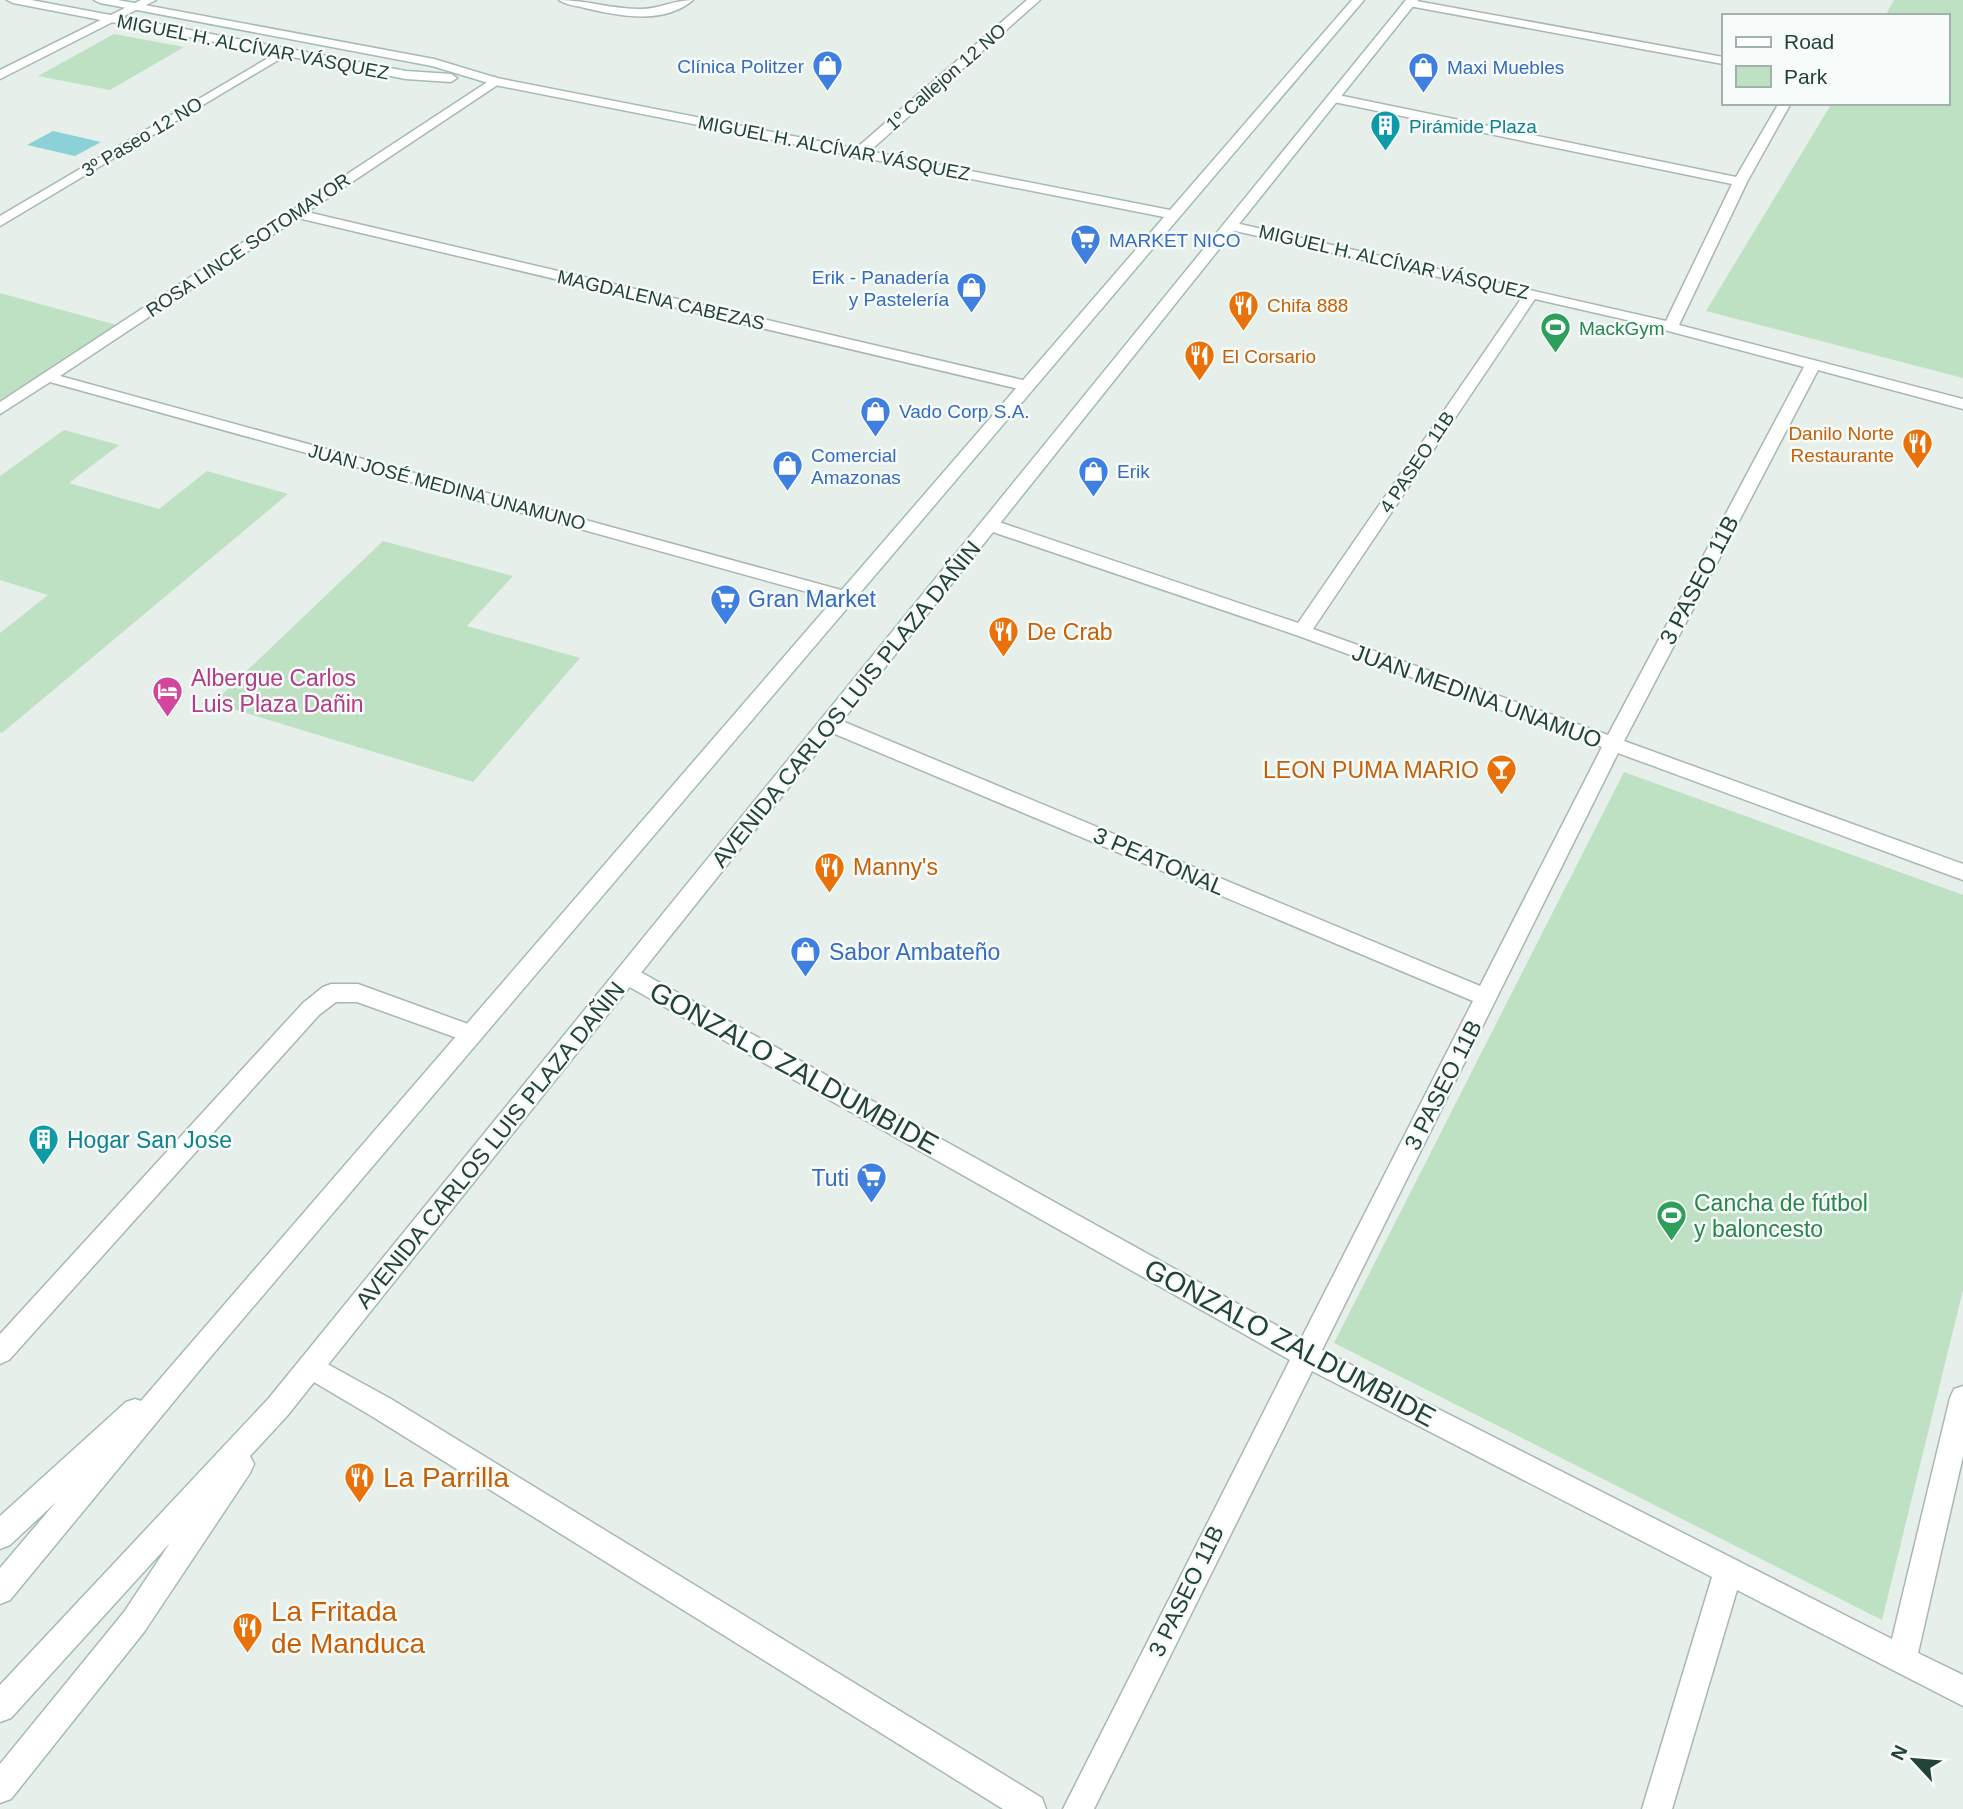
<svg xmlns="http://www.w3.org/2000/svg" width="1963" height="1809" viewBox="0 0 1963 1809" font-family="Arial,sans-serif">
<style>
.green{fill:#bee1c4}
.water{fill:#8bd1d7}
.lines{fill:none;stroke-linecap:round;stroke-linejoin:round}
.lane-casing{stroke:#a8b8b1;stroke-width:3}
.street-casing{stroke:#a8b8b1;stroke-width:3}
.secondary-casing{stroke:#a3bcb1;stroke-width:3}
.lane{fill:#fff;fill-rule:evenodd}
.street{fill:#fff;fill-rule:evenodd}
.secondary{fill:#fff;fill-rule:evenodd}
.labels{text-anchor:middle;dominant-baseline:central;stroke-width:5;stroke-linejoin:round;paint-order:stroke}
.far-street-label{font-size:19px;fill:#234338;stroke:#f7fbf9}
.far-shop-label{font-size:19px;fill:#366cbe;stroke:#f7fbf9;text-anchor:start}
.far-culture-label{font-size:19px;fill:#0d838f;stroke:#f7fbf9;text-anchor:start}
.far-food-label{font-size:19px;fill:#c56008;stroke:#f7fbf9;text-anchor:start}
.far-leisure-label{font-size:19px;fill:#27864d;stroke:#f7fbf9;text-anchor:start}
.street-label{font-size:23px;fill:#234338;stroke:#f7fbf9}
.shop-label{font-size:23px;fill:#366cbe;stroke:#f7fbf9;text-anchor:start}
.food-label{font-size:23px;fill:#c56008;stroke:#f7fbf9;text-anchor:start}
.hotel-label{font-size:23px;fill:#b23c85;stroke:#f7fbf9;text-anchor:start}
.culture-label{font-size:23px;fill:#0d838f;stroke:#f7fbf9;text-anchor:start}
.leisure-label{font-size:23px;fill:#27864d;stroke:#f7fbf9;text-anchor:start}
.near-street-label{font-size:28px;fill:#234338;stroke:#f7fbf9}
.near-food-label{font-size:28px;fill:#c56008;stroke:#f7fbf9;text-anchor:start}
</style>
<rect width="100%" height="100%" fill="#e6efea"/>
<!-- green -->
<g class="green">
<path d="M1894,0H1963V378L1706,311L1832,103H1947V16H1885Z"/>
<path d="M114,34L184,47L110,90L38,76Z"/>
<path d="M0,293L120,326L0,406Z"/>
<path d="M64,430L119,445L69,483L159,509L207,471L288,494L2,733L0,732V633L48,595L0,580V476Z"/>
<path d="M383,541L513,576L467,626L580,658L473,782L213,703Z"/>
<path d="M1624,772L1963,895V1290L1882,1620L1334,1343Z"/>
</g>
<!-- water -->
<path class="water" d="M53,131L101,142L75,156L27,145Z"/>
<g class="lines">
<defs>
<path id="lane" d="M331,984H358L479,1028L482,1034L479,1040L471,1043L357,1002H336L319,1015L9,1360L0,1364V1334L303,1003L323,987Z"/>
<g id="street">
<path d="M141,0H156L0,79V70Z"/>
<path d="M559,0C586,0 611,9 638,9C657,10 673,0 693,0C664,25 619,16 585,8C577,6 566,5 559,0Z"/>
<path d="M1027,0H1040L863,157H853V151Z"/>
<path d="M1411,0L1723,57V64L1409,6L1403,3Z"/>
<path d="M280,51L290,53L0,226V216Z"/>
<path d="M495,77L501,81L499,84L307,212L1027,381L1035,386L1027,391L298,218L60,376L852,593L855,597L852,601H840L50,382L0,414V402Z"/>
<path d="M1333,94L1736,177L1779,103H1791L1747,182L1679,325L1963,399V409L1818,370L1624,741L1963,864V880L1618,753L1322,1350L1892,1639L1950,1398L1954,1389L1963,1386V1456L1918,1653L1963,1675V1706L1737,1590L1672,1809H1642L1712,1577L1312,1371L1094,1809H1063L1290,1360L619,981L616,975L619,969L627,967L635,969L1301,1339L1473,1001L823,729L820,724L823,719H837L1480,986L1602,747L1296,635L984,529L982,525L984,521H996L1298,623L1523,296L1231,230L1224,226L1226,223L1231,222L1666,321L1732,184L1329,101L1327,98ZM1535,299L1627,320L1804,367L1608,735L1313,629Z"/>
<path d="M311,1355L391,1399L1042,1798L1046,1809H1003L373,1417L302,1375L298,1367L302,1359Z"/>
</g>
<g id="secondary">
<path d="M7,0H31L406,71L451,74L457,78L451,82L406,79L13,3Z"/>
<path d="M94,0H118L434,59L497,78L1170,210L1352,0H1364L208,1360L10,1600L0,1604V1568L56,1502L10,1545L0,1549V1516L126,1402L135,1399L141,1401L1164,217L495,85L432,66L100,3Z"/>
<path d="M1406,0H1418L287,1416L250,1456L254,1464L250,1473L144,1632L11,1799L0,1803V1764L124,1612L170,1543L11,1718L0,1722V1685L269,1398Z"/>
</g>
</defs>
<!-- lane casing -->
<use href="#lane" class="lane-casing"/>
<!-- street casing -->
<use href="#street" class="street-casing"/>
<!-- secondary casing -->
<use href="#secondary" class="secondary-casing"/>
<!-- lane -->
<use href="#lane" class="lane"/>
<!-- street -->
<use href="#street" class="street"/>
<!-- secondary -->
<use href="#secondary" class="secondary"/>
</g>
<!-- icons -->
<defs>
<symbol id="shop-pin" viewBox="-11 -11 22 30"><path d="M0 17L-7.5 6A9.5 9.5 0 1 1 7.5 6Z" fill="#3f7fe0" stroke="#f7fbf9"/><path d="M-5-2.5h2.3a2.7 3.5 0 0 1 5.4 0H5L5.5 6h-11ZM-1.5-2.5h3a1.5 2.3 0 0 0-3 0Z" fill="#fff"/></symbol>
<symbol id="building-pin" viewBox="-11 -11 22 30"><path d="M0 17L-7.5 6A9.5 9.5 0 1 1 7.5 6Z" fill="#0f9aa8" stroke="#f7fbf9"/><path d="M-4-6H4V6H1V3H-1V6H-4ZM-2.5-4.3h1.7v1.8h-1.7ZM.8-4.3h1.7v1.8H.8ZM-2.5-1h1.7V.8h-1.7ZM.8-1h1.7V.8H.8Z" fill="#fff"/></symbol>
<symbol id="supermarket-pin" viewBox="-11 -11 22 30"><path d="M0 17L-7.5 6A9.5 9.5 0 1 1 7.5 6Z" fill="#3f7fe0" stroke="#f7fbf9"/><path d="M-6-5.5h2.5l.6 2H6L4.5 2H-2.5L-4.4-4H-6ZM-1.5 3.2a1.3 1.3 0 1 0 .1 0ZM3 3.2a1.3 1.3 0 1 0 .1 0Z" fill="#fff"/></symbol>
<symbol id="restaurant-pin" viewBox="-11 -11 22 30"><path d="M0 17L-7.5 6A9.5 9.5 0 1 1 7.5 6Z" fill="#e8710a" stroke="#f7fbf9"/><path d="M-5-6h1v4h1v-4h1v4h1v-4h1v5L-1.5 .5V6h-2V.5L-5-1ZM5-6V6H3V1.5H1.5Q1.5-4 5-6Z" fill="#fff"/></symbol>
<symbol id="stadium-pin" viewBox="-11 -11 22 30"><path d="M0 17L-7.5 6A9.5 9.5 0 1 1 7.5 6Z" fill="#2e9e5b" stroke="#f7fbf9"/><path d="M0-5a6.5 5 0 1 0 0 10a6.5 5 0 1 0 0-10ZM-3.5-1.8h7v3.6h-7Z" fill="#fff"/></symbol>
<symbol id="hotel-pin" viewBox="-11 -11 22 30"><path d="M0 17L-7.5 6A9.5 9.5 0 1 1 7.5 6Z" fill="#d1479c" stroke="#f7fbf9"/><path d="M-6-4.5h1.5V1H6V5H4.5V3h-9V5H-6ZM-4 0a1.8 1.8 0 1 1 3.6 0ZM.5 0V-2.5h3Q6-2.5 6 0Z" fill="#fff"/></symbol>
<symbol id="bar-pin" viewBox="-11 -11 22 30"><path d="M0 17L-7.5 6A9.5 9.5 0 1 1 7.5 6Z" fill="#e8710a" stroke="#f7fbf9"/><path d="M-6-5H6L.8 .8V4.5H3.5V6h-7V4.5H-.8V.8Z" fill="#fff"/></symbol>
</defs>
<g fill-rule="evenodd">
<use href="#shop-pin" x="810" y="48" width="35" height="47"/>
<use href="#shop-pin" x="1406" y="50" width="35" height="47"/>
<use href="#building-pin" x="1368" y="108" width="35" height="47"/>
<use href="#supermarket-pin" x="1068" y="222" width="35" height="47"/>
<use href="#shop-pin" x="954" y="270" width="35" height="47"/>
<use href="#restaurant-pin" x="1226" y="288" width="35" height="47"/>
<use href="#stadium-pin" x="1538" y="310" width="35" height="47"/>
<use href="#restaurant-pin" x="1182" y="338" width="35" height="47"/>
<use href="#shop-pin" x="858" y="394" width="35" height="47"/>
<use href="#restaurant-pin" x="1900" y="426" width="35" height="47"/>
<use href="#shop-pin" x="770" y="448" width="35" height="47"/>
<use href="#shop-pin" x="1076" y="454" width="35" height="47"/>
<use href="#supermarket-pin" x="708" y="582" width="35" height="47"/>
<use href="#restaurant-pin" x="986" y="614" width="35" height="47"/>
<use href="#hotel-pin" x="150" y="674" width="35" height="47"/>
<use href="#bar-pin" x="1484" y="752" width="35" height="47"/>
<use href="#restaurant-pin" x="812" y="850" width="35" height="47"/>
<use href="#shop-pin" x="788" y="934" width="35" height="47"/>
<use href="#building-pin" x="26" y="1122" width="35" height="47"/>
<use href="#supermarket-pin" x="854" y="1160" width="35" height="47"/>
<use href="#stadium-pin" x="1654" y="1198" width="35" height="47"/>
<use href="#restaurant-pin" x="342" y="1460" width="35" height="47"/>
<use href="#restaurant-pin" x="230" y="1610" width="35" height="47"/>
</g>
<g class="labels">
<!-- far-street labels -->
<g class="far-street-label">
<text transform="translate(253 47) rotate(11)">MIGUEL H. ALCÍVAR VÁSQUEZ</text>
<text transform="translate(946 77) rotate(-41)">1º Callejon 12 NO</text>
<text transform="translate(142 137) rotate(-31)">3º Paseo 12 NO</text>
<text transform="translate(834 148) rotate(11)">MIGUEL H. ALCÍVAR VÁSQUEZ</text>
<text transform="translate(248 245) rotate(-34)">ROSA LINCE SOTOMAYOR</text>
<text transform="translate(1394 262) rotate(13)">MIGUEL H. ALCÍVAR VÁSQUEZ</text>
<text transform="translate(661 300) rotate(13)">MAGDALENA CABEZAS</text>
<text transform="translate(1417 462) rotate(-56)">4 PASEO 11B</text>
<text transform="translate(447 487) rotate(15)">JUAN JOSÉ MEDINA UNAMUNO</text>
</g>
<!-- far-shop labels -->
<g class="far-shop-label">
<text x="804" y="66" text-anchor="end">Clínica Politzer</text>
<text x="1447" y="67">Maxi Muebles</text>
<text x="1109" y="240">MARKET NICO</text>
<text x="949" y="277" text-anchor="end">Erik - Panadería<tspan x="949" dy="22">y Pastelería</tspan></text>
<text x="899" y="411">Vado Corp S.A.</text>
<text x="811" y="455">Comercial<tspan x="811" dy="22">Amazonas</tspan></text>
<text x="1117" y="471">Erik</text>
</g>
<!-- far-culture labels -->
<g class="far-culture-label">
<text x="1409" y="126">Pirámide Plaza</text>
</g>
<!-- far-food labels -->
<g class="far-food-label">
<text x="1267" y="305">Chifa 888</text>
<text x="1222" y="356">El Corsario</text>
<text x="1894" y="433" text-anchor="end">Danilo Norte<tspan x="1894" dy="22">Restaurante</tspan></text>
</g>
<!-- far-leisure labels -->
<g class="far-leisure-label">
<text x="1579" y="328">MackGym</text>
</g>
<!-- street labels -->
<g class="street-label">
<text transform="translate(1699 580) rotate(-62)">3 PASEO 11B</text>
<text transform="translate(1477 696) rotate(20)">JUAN MEDINA UNAMUO</text>
<text transform="translate(846 704) rotate(-51)">AVENIDA CARLOS LUIS PLAZA DAÑIN</text>
<text transform="translate(1159 861) rotate(23)">3 PEATONAL</text>
<text transform="translate(1443 1085) rotate(-63)">3 PASEO 11B</text>
<text transform="translate(490 1145) rotate(-51)">AVENIDA CARLOS LUIS PLAZA DAÑIN</text>
<text transform="translate(1186 1591) rotate(-64)">3 PASEO 11B</text>
</g>
<!-- shop labels -->
<g class="shop-label">
<text x="748" y="599">Gran Market</text>
<text x="829" y="952">Sabor Ambateño</text>
<text x="849" y="1178" text-anchor="end">Tuti</text>
</g>
<!-- food labels -->
<g class="food-label">
<text x="1027" y="632">De Crab</text>
<text x="1479" y="770" text-anchor="end">LEON PUMA MARIO</text>
<text x="853" y="867">Manny's</text>
</g>
<!-- hotel labels -->
<g class="hotel-label">
<text x="191" y="678">Albergue Carlos<tspan x="191" dy="26">Luis Plaza Dañin</tspan></text>
</g>
<!-- culture labels -->
<g class="culture-label">
<text x="67" y="1140">Hogar San Jose</text>
</g>
<!-- leisure labels -->
<g class="leisure-label">
<text x="1694" y="1203">Cancha de fútbol<tspan x="1694" dy="26">y baloncesto</tspan></text>
</g>
<!-- near-street labels -->
<g class="near-street-label">
<text transform="translate(794 1068) rotate(29)">GONZALO ZALDUMBIDE</text>
<text transform="translate(1290 1343) rotate(28)">GONZALO ZALDUMBIDE</text>
</g>
<!-- near-food labels -->
<g class="near-food-label">
<text x="383" y="1477">La Parrilla</text>
<text x="271" y="1611">La Fritada<tspan x="271" dy="32">de Manduca</tspan></text>
</g>
</g>
<!-- legend -->
<rect x="1722" y="14" width="228" height="91" fill="#f7fbf9" stroke="#a2b1ac" stroke-width="2"/>
<rect x="1736" y="37" width="35" height="10" fill="#ffffff" stroke="#a2b1ac" stroke-width="2"/>
<text x="1784" y="49" font-size="21" fill="#234338">Road</text>
<rect x="1736" y="66" width="35" height="21" fill="#bee1c4" stroke="#a2b1ac" stroke-width="2"/>
<text x="1784" y="84" font-size="21" fill="#234338">Park</text>
<!-- north arrow -->
<g transform="translate(1914 1760) rotate(296)" stroke="#f7fbf9" stroke-width="5" paint-order="stroke">
<path d="M0-5L12 26L0 18L-12 26Z" fill="#234338"/>
<text y="-10" font-size="19" font-weight="bold" text-anchor="middle" fill="#234338">N</text>
</g>
</svg>
